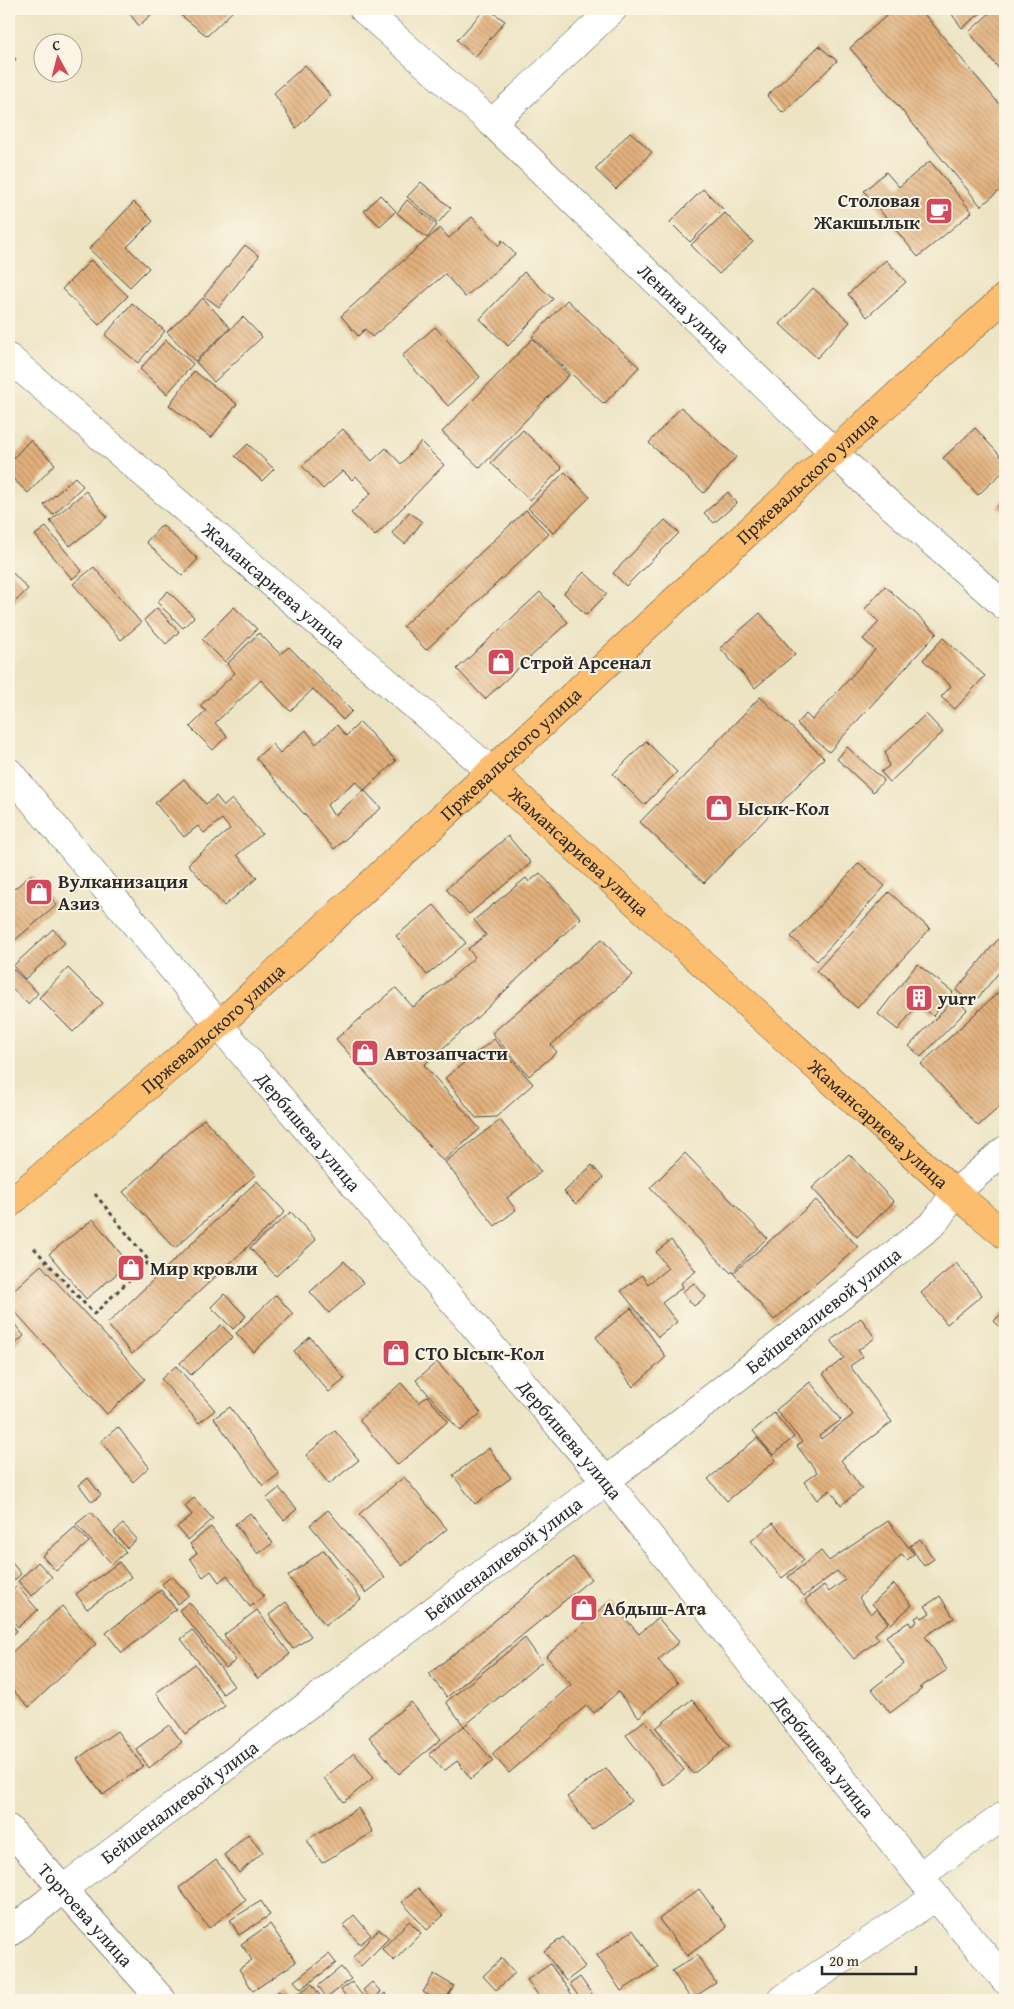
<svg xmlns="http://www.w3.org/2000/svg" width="1014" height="2009" viewBox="0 0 1014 2009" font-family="'Gentium Book Plus',serif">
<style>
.building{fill:url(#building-back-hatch)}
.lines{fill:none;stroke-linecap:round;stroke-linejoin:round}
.minor-casing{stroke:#484742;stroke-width:29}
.major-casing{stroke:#484742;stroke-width:29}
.path{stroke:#484742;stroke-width:3;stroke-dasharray:4 4;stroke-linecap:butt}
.minor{stroke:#fff;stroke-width:28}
.major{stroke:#fcbd6e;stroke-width:28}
.labels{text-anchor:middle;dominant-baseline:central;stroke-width:4;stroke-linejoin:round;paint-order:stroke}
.poi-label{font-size:19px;font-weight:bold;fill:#2b2b2b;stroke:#fcf5e5;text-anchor:start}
.street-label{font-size:19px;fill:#2b2b2b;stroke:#fcf5e5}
</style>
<defs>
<pattern id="building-back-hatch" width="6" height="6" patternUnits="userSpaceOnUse" patternTransform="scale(1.25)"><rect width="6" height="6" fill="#e2b07c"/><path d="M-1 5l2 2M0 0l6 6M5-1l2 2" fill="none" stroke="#b78f66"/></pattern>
</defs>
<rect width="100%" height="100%" fill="#fcf5e5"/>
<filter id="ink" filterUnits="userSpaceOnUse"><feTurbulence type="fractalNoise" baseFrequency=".02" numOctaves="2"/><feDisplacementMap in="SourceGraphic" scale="10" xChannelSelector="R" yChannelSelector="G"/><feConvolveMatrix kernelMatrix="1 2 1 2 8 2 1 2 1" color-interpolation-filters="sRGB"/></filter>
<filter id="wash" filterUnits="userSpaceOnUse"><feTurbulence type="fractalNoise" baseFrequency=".0096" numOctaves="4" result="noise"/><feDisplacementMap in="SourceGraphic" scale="20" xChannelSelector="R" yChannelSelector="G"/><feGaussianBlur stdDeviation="1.12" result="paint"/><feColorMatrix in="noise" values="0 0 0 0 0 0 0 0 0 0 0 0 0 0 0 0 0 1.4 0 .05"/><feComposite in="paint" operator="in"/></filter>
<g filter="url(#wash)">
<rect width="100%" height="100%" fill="#ece4c3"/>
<g id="blocks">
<!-- building -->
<g class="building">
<path d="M126,9H157L139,26Z"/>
<path d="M173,9H235L207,36Z"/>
<path d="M485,9H488L505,21L475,57L457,40Z"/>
<path d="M894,9H920L1005,111V186L981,206L850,48Z"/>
<path d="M948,9H986L962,28Z"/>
<path d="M994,9H1005V76L969,32Z"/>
<path d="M819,46L837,61L783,113L767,96Z"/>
<path d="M9,52L16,59L9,67Z"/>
<path d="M305,65L331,96L296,128L274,93Z"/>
<path d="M630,132L652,152L616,189L595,169Z"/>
<path d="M930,161L972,212L918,257L864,191L886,172L899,187Z"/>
<path d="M421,182L451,208L438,223L407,197Z"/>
<path d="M703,189L723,209L690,242L670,222Z"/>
<path d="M380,195L396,211L380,226L364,211Z"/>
<path d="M407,200L437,225L427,238L397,213Z"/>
<path d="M134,202L153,221L127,247L149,268L130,287L89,249Z"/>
<path d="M725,213L753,242L719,274L691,245Z"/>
<path d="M472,217L499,246L502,240L515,254L465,297L445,274L372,337L365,329L358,336L341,316L440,228L449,238Z"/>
<path d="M245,245L259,256L219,307L204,296Z"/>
<path d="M91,260L128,296L99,325L62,289Z"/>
<path d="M886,260L906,282L867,317L848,294Z"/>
<path d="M524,272L553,299L508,346L480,319Z"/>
<path d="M813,288L850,322L817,358L780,324Z"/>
<path d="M203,298L230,328L195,361L167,332Z"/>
<path d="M567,300L639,367L604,404L532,337Z"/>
<path d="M132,303L165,331L138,363L105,335Z"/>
<path d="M243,317L262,337L214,382L196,362Z"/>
<path d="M435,327L480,377L448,406L402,356Z"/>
<path d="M532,339L569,375L480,468L442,432Z"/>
<path d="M166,340L193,364L167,394L140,369Z"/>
<path d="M194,371L237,404L211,438L169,405Z"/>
<path d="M681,407L736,457L704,493L649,443Z"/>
<path d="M975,428L1005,461V470L978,495L943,458Z"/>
<path d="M343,429L372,461L386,448L401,464L421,442L444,465L375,536L351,513L371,493L356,476L352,480L343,471L323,489L302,466Z"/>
<path d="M523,430L562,468L530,500L491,463Z"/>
<path d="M30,440L55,464L28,493L9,475V463Z"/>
<path d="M248,444L274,469L262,481L235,456Z"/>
<path d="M565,472L590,497L553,533L528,508Z"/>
<path d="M75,477L83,486L53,515L44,505Z"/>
<path d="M86,491L107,517L70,546L50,521Z"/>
<path d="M728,492L737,503L714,523L704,513Z"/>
<path d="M1005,496V514L997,507Z"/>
<path d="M526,510L549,534L426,650L403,626Z"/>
<path d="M409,512L422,522L405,544L392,533Z"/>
<path d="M665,520L679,533L626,586L613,573Z"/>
<path d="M162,525L198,559L182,576L146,542Z"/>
<path d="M46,527L82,571L72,579L35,535Z"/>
<path d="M94,567L141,623L121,640L73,584Z"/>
<path d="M9,569L28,589L9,608Z"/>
<path d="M584,572L607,594L586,615L564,593Z"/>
<path d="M885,586L937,633L829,752L797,724L806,714L812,720L875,650L863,639L879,622L865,609Z"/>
<path d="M168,591L194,617L183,628L157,602Z"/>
<path d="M540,592L568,622L485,699L457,669Z"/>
<path d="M234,607L257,629L225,662L202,639Z"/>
<path d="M157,608L179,632L166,644L144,620Z"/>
<path d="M760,613L795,654L755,688L720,648Z"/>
<path d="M259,633L280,654L289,647L352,711L343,720L313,689L290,711L261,680L215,723L227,736L213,750L190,727L206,711L200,706L235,673L227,664Z"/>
<path d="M943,638L985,676L955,709L941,697L951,686L923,660Z"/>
<path d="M760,697L824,758L704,883L640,822Z"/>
<path d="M926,714L943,732L890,782L881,772L889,766L885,752Z"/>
<path d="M360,722L396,761L364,790L356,781L327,805L334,816L364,790L381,808L334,849L256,758L272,744L280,753L306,730L316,744L337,725L346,736Z"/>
<path d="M646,741L677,772L644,805L613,774Z"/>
<path d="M847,747L884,780L873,792L837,759Z"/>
<path d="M184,779L206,804L216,796L224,806L232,799L262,834L237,855L257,878L224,906L188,864L230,829L222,819L204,833L198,826L184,837L155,803Z"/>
<path d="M508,836L531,863L469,914L446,889Z"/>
<path d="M859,863L885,886L817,961L791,937Z"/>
<path d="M540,873L581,918L482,1013L424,1065L480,1129L443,1161L336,1039L396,988L413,1007L450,979L475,957L468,949L486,935L474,920L526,878L529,882Z"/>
<path d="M31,875L57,905L9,945V893Z"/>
<path d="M889,892L930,929L857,1008L816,971Z"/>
<path d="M434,905L466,943L427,975L396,936Z"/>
<path d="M53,929L65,943L25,979L13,966Z"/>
<path d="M1005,931V965L973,1004L956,990Z"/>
<path d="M602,939L633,975L551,1045L557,1052L529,1076L492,1033Z"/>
<path d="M917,964L953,992L933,1016L918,1004L898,1030L878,1014Z"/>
<path d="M12,968L38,993L28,1004L9,986V971Z"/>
<path d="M68,968L103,1003L73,1032L39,998Z"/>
<path d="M1005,986V1102L978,1126L921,1064Z"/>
<path d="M955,998L967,1010L921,1057L909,1046Z"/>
<path d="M494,1039L533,1084L496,1117L476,1118L445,1078Z"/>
<path d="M204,1119L255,1175L175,1248L123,1192Z"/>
<path d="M500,1120L541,1172L507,1198L516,1210L495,1226L445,1162Z"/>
<path d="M685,1153L767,1238L731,1273L650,1188Z"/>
<path d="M849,1154L894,1202L857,1237L812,1188Z"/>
<path d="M592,1165L603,1178L576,1204L564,1192Z"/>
<path d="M257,1181L285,1212L132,1354L107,1324Z"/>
<path d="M816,1200L858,1247L774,1320L733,1273Z"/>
<path d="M291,1212L316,1240L276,1276L250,1248Z"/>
<path d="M93,1219L129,1264L86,1299L49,1254Z"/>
<path d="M671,1240L696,1271L681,1283L683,1287L662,1303L677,1322L658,1337L621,1291L642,1275L648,1284L668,1268L656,1252Z"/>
<path d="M344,1261L363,1283L329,1313L310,1292Z"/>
<path d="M956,1263L982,1295L947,1324L921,1293Z"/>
<path d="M41,1265L145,1379L107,1414L9,1305V1294Z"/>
<path d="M694,1283L706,1297L694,1306L682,1292Z"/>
<path d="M224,1294L246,1316L233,1329L211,1307Z"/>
<path d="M276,1295L293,1314L254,1352L236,1333Z"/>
<path d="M631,1308L666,1357L633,1387L596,1337Z"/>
<path d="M1005,1310V1332L994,1321Z"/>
<path d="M9,1317L24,1336L9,1349Z"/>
<path d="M861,1318L875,1338L858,1350L863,1357L850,1366L892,1422L841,1460L862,1489L841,1505L830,1490L817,1500L804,1482L817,1472L797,1446L802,1442L776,1410L810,1382L841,1420L819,1436L821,1439L853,1415L823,1374L844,1358L831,1340Z"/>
<path d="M221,1325L233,1337L191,1375L180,1363Z"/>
<path d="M310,1337L345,1379L329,1392L294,1351Z"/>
<path d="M437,1362L481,1413L460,1431L416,1380Z"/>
<path d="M176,1366L215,1410L199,1423L161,1379Z"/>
<path d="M401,1383L419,1403L427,1396L448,1421L398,1465L359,1420Z"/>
<path d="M230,1407L279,1474L263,1486L214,1418Z"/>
<path d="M774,1413L794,1437L773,1455L753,1431Z"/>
<path d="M118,1427L149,1467L133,1482L101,1441Z"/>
<path d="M335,1431L359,1460L329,1484L306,1455Z"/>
<path d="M757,1438L776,1460L727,1501L708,1479Z"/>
<path d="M489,1448L511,1478L475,1504L453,1475Z"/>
<path d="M404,1477L447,1529L402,1566L359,1514Z"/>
<path d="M88,1478L101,1495L92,1502L79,1485Z"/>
<path d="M279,1488L297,1509L284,1520L266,1499Z"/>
<path d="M194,1498L213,1519L188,1540L177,1527L192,1515L185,1506Z"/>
<path d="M328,1510L385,1578L366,1593L310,1525Z"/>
<path d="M91,1512L126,1552L112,1564L76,1524Z"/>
<path d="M250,1513L273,1543L258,1554L235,1524Z"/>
<path d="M888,1521L914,1554L907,1560L902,1554L859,1598L871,1614L877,1609L888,1623L875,1634L879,1639L854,1659L805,1600L824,1585L829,1592L845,1580L837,1571L804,1596L788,1577L821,1551L829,1561Z"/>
<path d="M773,1523L804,1560L782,1578L751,1541Z"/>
<path d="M123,1524L137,1539L127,1548L114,1532Z"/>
<path d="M75,1527L89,1542L56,1571L42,1556Z"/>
<path d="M211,1527L264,1596L250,1607L227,1575L219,1582L211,1571L203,1577L190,1558L197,1553L190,1544Z"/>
<path d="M920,1539L934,1559L924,1566L910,1546Z"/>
<path d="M324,1550L361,1599L325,1625L288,1576Z"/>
<path d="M573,1557L591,1579L447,1697L429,1674Z"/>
<path d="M9,1559L21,1574L9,1585Z"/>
<path d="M38,1562L52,1577L32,1596L18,1581Z"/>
<path d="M119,1562L131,1577L87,1609L76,1594Z"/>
<path d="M172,1576L189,1595L178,1604L162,1584Z"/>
<path d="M894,1584L912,1605L891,1624L872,1604Z"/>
<path d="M17,1586L38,1610L18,1627L9,1616V1593Z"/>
<path d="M161,1590L176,1609L122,1653L106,1633Z"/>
<path d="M940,1596L954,1618L925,1636L947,1670L919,1688L922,1689L890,1713L872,1689L904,1664L886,1636L909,1622L911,1626L917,1622L915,1618L920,1615L922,1618L930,1613L925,1606Z"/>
<path d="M610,1601L639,1634L658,1618L679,1642L658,1660L678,1683L639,1717L618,1692L594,1713L587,1705L509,1773L492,1754L571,1685L546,1656Z"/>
<path d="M189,1602L236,1660L226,1668L179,1610Z"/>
<path d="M286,1602L311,1636L293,1649L269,1615Z"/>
<path d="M62,1606L96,1644L29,1707L9,1686V1655Z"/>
<path d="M257,1610L290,1654L258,1679L224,1635Z"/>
<path d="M9,1622L17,1631L9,1639Z"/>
<path d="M192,1630L234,1686L223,1694L181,1639Z"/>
<path d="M525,1638L542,1662L464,1726L446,1702Z"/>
<path d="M195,1664L225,1706L185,1734L156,1693Z"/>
<path d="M692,1699L729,1746L693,1774L656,1728Z"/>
<path d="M411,1702L441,1739L399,1774L369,1737Z"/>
<path d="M645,1720L684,1770L664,1785L626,1735Z"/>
<path d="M169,1725L182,1742L149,1768L136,1749Z"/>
<path d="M464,1726L493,1761L471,1779L457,1761L444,1771L429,1754Z"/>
<path d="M117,1731L143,1766L103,1795L77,1759Z"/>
<path d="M354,1753L374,1777L344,1802L324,1778Z"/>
<path d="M606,1768L631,1801L592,1830L567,1797Z"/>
<path d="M358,1808L373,1832L322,1863L307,1840Z"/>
<path d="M248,1834L263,1852L239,1873L224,1855Z"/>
<path d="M216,1860L246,1900L209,1928L179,1888Z"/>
<path d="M418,1888L443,1916L427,1930L402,1902Z"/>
<path d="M699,1889L727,1927L687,1956L659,1919Z"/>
<path d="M261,1901L270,1915L239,1935L230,1920Z"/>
<path d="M354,1915L371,1935L360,1944L343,1925Z"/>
<path d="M409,1921L421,1933L394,1961L382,1949Z"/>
<path d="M270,1924L296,1962L253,1991L239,1969L252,1960L241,1944Z"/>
<path d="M379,1929L389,1938L361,1966L353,1957Z"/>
<path d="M633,1930L658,1967L621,1991L597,1955Z"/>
<path d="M563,1937L585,1967L566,1981L544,1951Z"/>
<path d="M329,1954L336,1963L301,1989L294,1981Z"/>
<path d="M697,1955L716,1983L691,1999L672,1971Z"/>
<path d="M502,1958L515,1973L496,1990L483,1976Z"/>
<path d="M550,1964L576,2000H542L527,1980Z"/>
<path d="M341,1967L351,1979L327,1998L318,1986Z"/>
<path d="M434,1974L454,1986L445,2000H437L423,1992Z"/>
<path d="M580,1977L596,2000H581L570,1984Z"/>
<path d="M352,1982L366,2000H349L341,1990Z"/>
<path d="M372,1982L381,1992L372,2000L363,1990Z"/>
<path d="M312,1984L323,2000H290Z"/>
<path d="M279,1991L285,1998L282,2000H268Z"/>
<path d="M385,1993L391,2000H377Z"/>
</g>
</g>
</g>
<g filter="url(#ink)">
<use href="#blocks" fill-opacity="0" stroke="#484742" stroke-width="1"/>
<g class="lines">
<defs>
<g id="minor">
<path id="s1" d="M363,9L492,123L870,487L1005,606"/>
<path d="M492,123L613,9"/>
<path id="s2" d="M9,358L491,771"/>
<path id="s3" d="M9,772L249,1061L606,1481L936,1897L1005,1980"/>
<path id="s4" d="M9,1829L162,2000"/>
<path d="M919,1876L1005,1815"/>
<path id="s5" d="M9,1933L63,1889L606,1481L934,1223L955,1193L1005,1150"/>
<path d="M781,2000L936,1897"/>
</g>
<g id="major">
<path id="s6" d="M491,771L955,1193L1005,1235"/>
<path id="s7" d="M9,1204L219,1025L833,453L1005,297"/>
</g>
</defs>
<!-- minor casing -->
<use href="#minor" class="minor-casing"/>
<!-- major casing -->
<use href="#major" class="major-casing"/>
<!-- path -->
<path class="path" d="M34,1248L94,1314L149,1261L95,1194"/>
<!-- minor -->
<use href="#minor" class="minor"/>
<!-- major -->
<use href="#major" class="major"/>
</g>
</g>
<!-- icons -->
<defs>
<symbol id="cafe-square" viewBox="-11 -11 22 22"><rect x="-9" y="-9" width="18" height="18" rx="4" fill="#d1495b" stroke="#fcf5e5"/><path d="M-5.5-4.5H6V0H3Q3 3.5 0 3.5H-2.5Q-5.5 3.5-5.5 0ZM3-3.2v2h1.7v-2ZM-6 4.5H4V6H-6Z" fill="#fff"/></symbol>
<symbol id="shop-square" viewBox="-11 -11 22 22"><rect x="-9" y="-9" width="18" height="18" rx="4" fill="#d1495b" stroke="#fcf5e5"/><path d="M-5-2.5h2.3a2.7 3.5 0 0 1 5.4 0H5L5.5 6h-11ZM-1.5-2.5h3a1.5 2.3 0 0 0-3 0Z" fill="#fff"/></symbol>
<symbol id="building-square" viewBox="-11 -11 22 22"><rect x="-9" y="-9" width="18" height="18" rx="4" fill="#d1495b" stroke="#fcf5e5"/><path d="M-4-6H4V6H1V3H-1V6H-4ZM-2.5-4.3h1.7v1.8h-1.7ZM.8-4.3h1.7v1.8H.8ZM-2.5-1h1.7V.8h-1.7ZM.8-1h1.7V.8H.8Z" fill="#fff"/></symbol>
</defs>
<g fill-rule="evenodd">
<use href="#cafe-square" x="923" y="195" width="32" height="32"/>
<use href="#shop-square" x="485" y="646" width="32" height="32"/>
<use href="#shop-square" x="703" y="792" width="32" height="32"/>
<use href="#shop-square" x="23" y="876" width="32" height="32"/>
<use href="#building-square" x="903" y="982" width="32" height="32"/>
<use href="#shop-square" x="349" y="1037" width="32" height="32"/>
<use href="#shop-square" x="115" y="1252" width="32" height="32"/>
<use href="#shop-square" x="380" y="1337" width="32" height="32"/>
<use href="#shop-square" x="568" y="1592" width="32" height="32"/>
</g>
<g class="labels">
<!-- poi labels -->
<g class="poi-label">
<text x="920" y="200" text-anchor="end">Столовая<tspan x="920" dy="22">Жакшылык</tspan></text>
<text x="520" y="662">Строй Арсенал</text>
<text x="738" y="808">Ысык-Кол</text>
<text x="58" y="881">Вулканизация<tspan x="58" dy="22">Азиз</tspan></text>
<text x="938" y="998">yurr</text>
<text x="384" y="1053">Автозапчасти</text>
<text x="150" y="1268">Мир кровли</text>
<text x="415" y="1353">СТО Ысык-Кол</text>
<text x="603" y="1608">Абдыш-Ата</text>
</g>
<!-- street labels -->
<g class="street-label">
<text stroke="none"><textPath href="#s1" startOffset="439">Ленина улица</textPath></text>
<text stroke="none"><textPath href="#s7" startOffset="1079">Пржевальского улица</textPath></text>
<text stroke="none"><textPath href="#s2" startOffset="349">Жамансариева улица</textPath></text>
<text stroke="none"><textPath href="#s7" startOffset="674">Пржевальского улица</textPath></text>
<text stroke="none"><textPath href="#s6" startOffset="119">Жамансариева улица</textPath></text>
<text stroke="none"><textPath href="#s7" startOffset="269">Пржевальского улица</textPath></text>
<text stroke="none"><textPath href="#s6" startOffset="524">Жамансариева улица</textPath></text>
<text stroke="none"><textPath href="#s3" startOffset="468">Дербишева улица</textPath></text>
<text stroke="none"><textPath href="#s5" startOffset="1025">Бейшеналиевой улица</textPath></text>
<text stroke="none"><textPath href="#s3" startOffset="872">Дербишева улица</textPath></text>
<text stroke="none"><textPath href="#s5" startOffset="620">Бейшеналиевой улица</textPath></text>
<text stroke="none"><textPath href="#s3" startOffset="1278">Дербишева улица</textPath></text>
<text stroke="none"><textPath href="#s5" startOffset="215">Бейшеналиевой улица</textPath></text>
<text stroke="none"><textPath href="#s4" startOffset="115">Торгоева улица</textPath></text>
</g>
</g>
<!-- margin -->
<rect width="1014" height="2009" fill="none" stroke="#fcf5e5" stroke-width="30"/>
<!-- north arrow -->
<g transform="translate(58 58) rotate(353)"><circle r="24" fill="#fcf5e5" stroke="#a8a49b"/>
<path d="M0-4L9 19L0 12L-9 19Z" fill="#d1495b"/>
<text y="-8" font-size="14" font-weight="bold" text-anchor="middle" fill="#2b2b2b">С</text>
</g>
<!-- scale -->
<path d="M822 1966v8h94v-8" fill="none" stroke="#2b2b2b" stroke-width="2.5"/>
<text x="829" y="1966" font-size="15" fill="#2b2b2b" stroke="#fcf5e5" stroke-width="4" paint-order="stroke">20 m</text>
</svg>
